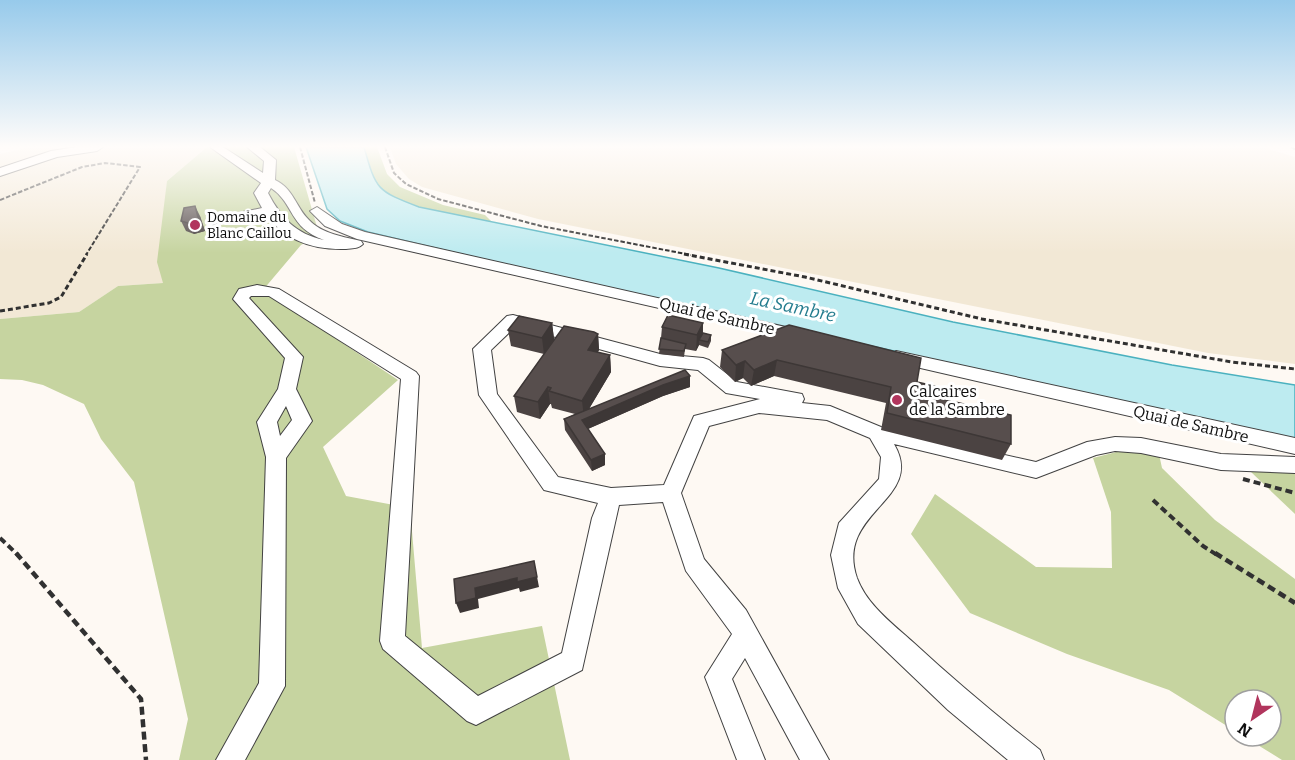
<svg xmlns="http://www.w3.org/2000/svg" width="1295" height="760" viewBox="0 0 1295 760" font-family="Bitter,serif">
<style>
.farmland{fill:#f2e8d5}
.forest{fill:#c6d4a0}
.water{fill:#bdebf0;stroke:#4bb1bf;stroke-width:1.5}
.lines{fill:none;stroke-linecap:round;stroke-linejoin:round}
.minor-casing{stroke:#424242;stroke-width:2}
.path-far3{stroke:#313131;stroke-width:2;stroke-dasharray:4.5 2;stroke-linecap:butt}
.path-far2{stroke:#313131;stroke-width:3;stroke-dasharray:5 3;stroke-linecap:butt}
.path-far1{stroke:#313131;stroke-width:4;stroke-dasharray:7 4;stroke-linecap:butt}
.path{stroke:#313131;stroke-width:4.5;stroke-dasharray:8 4.5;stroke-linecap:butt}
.minor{fill:#fff;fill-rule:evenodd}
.wall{fill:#4b4342}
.shaded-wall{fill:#3d3736}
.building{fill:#574e4d;stroke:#3d3736;stroke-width:1.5}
.poi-dot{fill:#b1355d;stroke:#fff;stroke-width:2}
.labels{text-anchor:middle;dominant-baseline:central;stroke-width:6;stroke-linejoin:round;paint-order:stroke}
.far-poi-label{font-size:14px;fill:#0f0f0f;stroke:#fff;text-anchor:start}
.street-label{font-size:16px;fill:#0f0f0f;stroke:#fff}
.poi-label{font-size:16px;fill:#0f0f0f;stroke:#fff;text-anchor:start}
.water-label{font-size:18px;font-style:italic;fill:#247c8e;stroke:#fff}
</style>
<rect width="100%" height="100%" fill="#fef9f3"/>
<!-- farmland -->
<g class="farmland">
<path d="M30,147H207L167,181L163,283L118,286L79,312L0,319V154Z"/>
<path d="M390,147H1262L1295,157V364L1208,353L538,219L422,187L409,179L396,164Z"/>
</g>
<!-- forest -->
<g class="forest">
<path d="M207,147H294L319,234L301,245L263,290L398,380L323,447L346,496L410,508L422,648L542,626L570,760H179L188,719L134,482L101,439L84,404L43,385L22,380L0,379V319L79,312L118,286L163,283L157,262L167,181Z"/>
<path d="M364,147H377L387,174L400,187L443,205L485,215L493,223C467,217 403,209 384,194C371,182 368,162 364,147Z"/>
<path d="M1132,448L1159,454L1162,468L1215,520L1295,579V760H1282L1243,736H1271V700H1235V731L1169,690L1067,654L970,613L911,534L935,494L1036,567L1112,568L1111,512L1093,458Z"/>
<path d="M1251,472H1295V514Z"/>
</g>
<!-- water -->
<path class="water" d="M306,147H364C376,190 377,191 419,207L719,268L953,322L1172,365L1295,385V439L562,278L368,232L340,221L327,209Z"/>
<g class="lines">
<defs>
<g id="minor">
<path d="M77,147H103L97,151L57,157L0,176V168L51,151Z"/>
<path d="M210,147H223L263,173L264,161L247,147H260L276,160L275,180C294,189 295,206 309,220C322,234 345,237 361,241L363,244C358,249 353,248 346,249C314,250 285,241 267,215L209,225V219L262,208L254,193L261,183ZM271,188C295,204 288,227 324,240C296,234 281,218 268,193Z"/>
<path d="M317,207L342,224L365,232L799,330L807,335L799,340L357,239L325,226L310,211Z"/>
<path d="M257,285L279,289L416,372L419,376L405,636L478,696L562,653L592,518L598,503L544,490L479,395L473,349L507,316L513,315L660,354L703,358L709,360L737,382L802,394L804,399L802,403L830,406L881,427L1036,462L1087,442L1115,437L1141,438L1221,454L1295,457V473L1221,470L1141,453L1115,451L1096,455L1036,478L894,444C927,500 834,511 857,578C867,605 893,624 914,643C955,681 997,716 1040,750L1044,760H1008L948,710L858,624L838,588L831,555L839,523L879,479L881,457L870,438L827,420L759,413L709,426L681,493L704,559L746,610L829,760H800L745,658L732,679L765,760H737L705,677L732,634L686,571L663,502L619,505L582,670L476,725L467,721L383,649L380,641L401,379L269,296H251L249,298L303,357L296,389L312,421L286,458L285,686L245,760H216L259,683L266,457L257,422L278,389L285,358L233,299L239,289ZM516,326L660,366L698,370L726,393L760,399L694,416L664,485L611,488L558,477L497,394L491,350ZM286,406L292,420L280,436L277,422Z"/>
<path d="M896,351L1295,438V454L890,361L887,357Z"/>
</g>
</defs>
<!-- minor casing -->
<use href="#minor" class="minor-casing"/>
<!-- path-far3 -->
<g class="path-far3">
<path d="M300,147L315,203"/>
<path d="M385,147L394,173L406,184L438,199L541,226L691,255"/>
<path d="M1291,147L1295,149"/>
<path d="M0,200L82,167L105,163L140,167L86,255"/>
</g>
<!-- path-far2 -->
<g class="path-far2">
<path d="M684,254L805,277L982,319L1232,362L1295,369"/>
<path d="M0,311L49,303L61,297L87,254"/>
</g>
<!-- path-far1 -->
<g class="path-far1">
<path d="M1243,479L1295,493"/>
<path d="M1153,500L1203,546L1217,555"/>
<path d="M0,538L18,555"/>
</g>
<!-- path -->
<g class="path">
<path d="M16,553L141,699L146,760"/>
<path d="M1215,553L1295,603"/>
</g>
<!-- minor -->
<use href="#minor" class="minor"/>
</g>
<!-- wall -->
<g class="wall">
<path d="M200,216L205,231L194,234L186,231L181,221Z"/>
<path d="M552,323L554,339L598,334L599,350L598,352L610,355L611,372L589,409L690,376V387L663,396L588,429L605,454V465L592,471L565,430L564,419L575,414L552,408L551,404H550L540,419L517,412L514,396L544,354L511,346L508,330Z"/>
<path d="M703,323V333L711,335V341L708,348L699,345L696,351L685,349L684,357L659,354L661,338L662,327Z"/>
<path d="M722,350L917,382L934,397L1011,444L1002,460L881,430L886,403L774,376L751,386L743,378L735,382L720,367Z"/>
</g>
<!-- shaded-wall -->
<g class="shaded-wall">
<path d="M195,206L200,216L205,231L194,234L188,223Z"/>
<path d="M552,323L554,339L544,354L542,338Z"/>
<path d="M703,323L702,339L699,340V345L696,351L697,335Z"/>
<path d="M598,334L599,350L589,366L588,350Z"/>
<path d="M610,355L611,372L584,417L582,401Z"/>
<path d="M777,360L774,376L751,386L754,370Z"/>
<path d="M745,361L743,378L735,382L736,365Z"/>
<path d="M690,376V387L663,396L583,431L582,420L663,385Z"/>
<path d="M548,387L550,404L540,419L538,402Z"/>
<path d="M605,454V465L592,471L591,460Z"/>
<path d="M534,561L539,587L520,592L519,588L478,599L479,608L460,613L456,603L475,588Z"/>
</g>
<!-- building -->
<g class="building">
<path d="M195,206L199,221L188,223L181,221L184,208Z"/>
<path d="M668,315L703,323L697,335L662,327Z"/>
<path d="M519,316L552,323L542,338L508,330Z"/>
<path d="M789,325L921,358L917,382L935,386L934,397L1011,415V444L887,413L891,387L777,360L754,370L745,361L736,365L722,350Z"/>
<path d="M564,326L594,332L598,334L588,350L610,355L582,401L549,391L551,388L548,387L538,402L514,396Z"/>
<path d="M703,333L711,335L708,342L699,340Z"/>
<path d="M661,338L686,344L684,351L659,349Z"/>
<path d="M685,370L690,376L663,385L582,420L605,454L591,460L564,419Z"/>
<path d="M534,561L537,577L517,582V578L475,588L476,598L456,603L454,579Z"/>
</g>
<!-- sky -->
<linearGradient id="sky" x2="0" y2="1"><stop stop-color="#97caeb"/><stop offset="0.58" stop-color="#fffcfa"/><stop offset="1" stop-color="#fffcfa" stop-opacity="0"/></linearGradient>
<rect width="1295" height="253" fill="url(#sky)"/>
<!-- markers -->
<g class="poi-dot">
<circle cx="195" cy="225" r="6"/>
<circle cx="897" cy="400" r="6"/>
</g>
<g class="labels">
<!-- far-poi labels -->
<g class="far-poi-label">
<text x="207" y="217">Domaine du<tspan x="207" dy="16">Blanc Caillou</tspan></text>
</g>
<!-- street labels -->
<g class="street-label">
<text transform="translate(717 316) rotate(13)">Quai de Sambre</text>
<text transform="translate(1191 424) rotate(13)">Quai de Sambre</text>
</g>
<!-- poi labels -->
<g class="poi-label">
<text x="909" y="391">Calcaires<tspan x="909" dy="18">de la Sambre</tspan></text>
</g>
<!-- water labels -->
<g class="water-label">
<text transform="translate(793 307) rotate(12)">La Sambre</text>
</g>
</g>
<!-- north arrow -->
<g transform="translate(1253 718) rotate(215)"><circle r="28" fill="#ffffff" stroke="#9f9f9f" stroke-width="1.5"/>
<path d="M0-4.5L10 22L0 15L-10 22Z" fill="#b1355d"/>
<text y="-9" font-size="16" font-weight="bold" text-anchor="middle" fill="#0f0f0f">N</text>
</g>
</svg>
